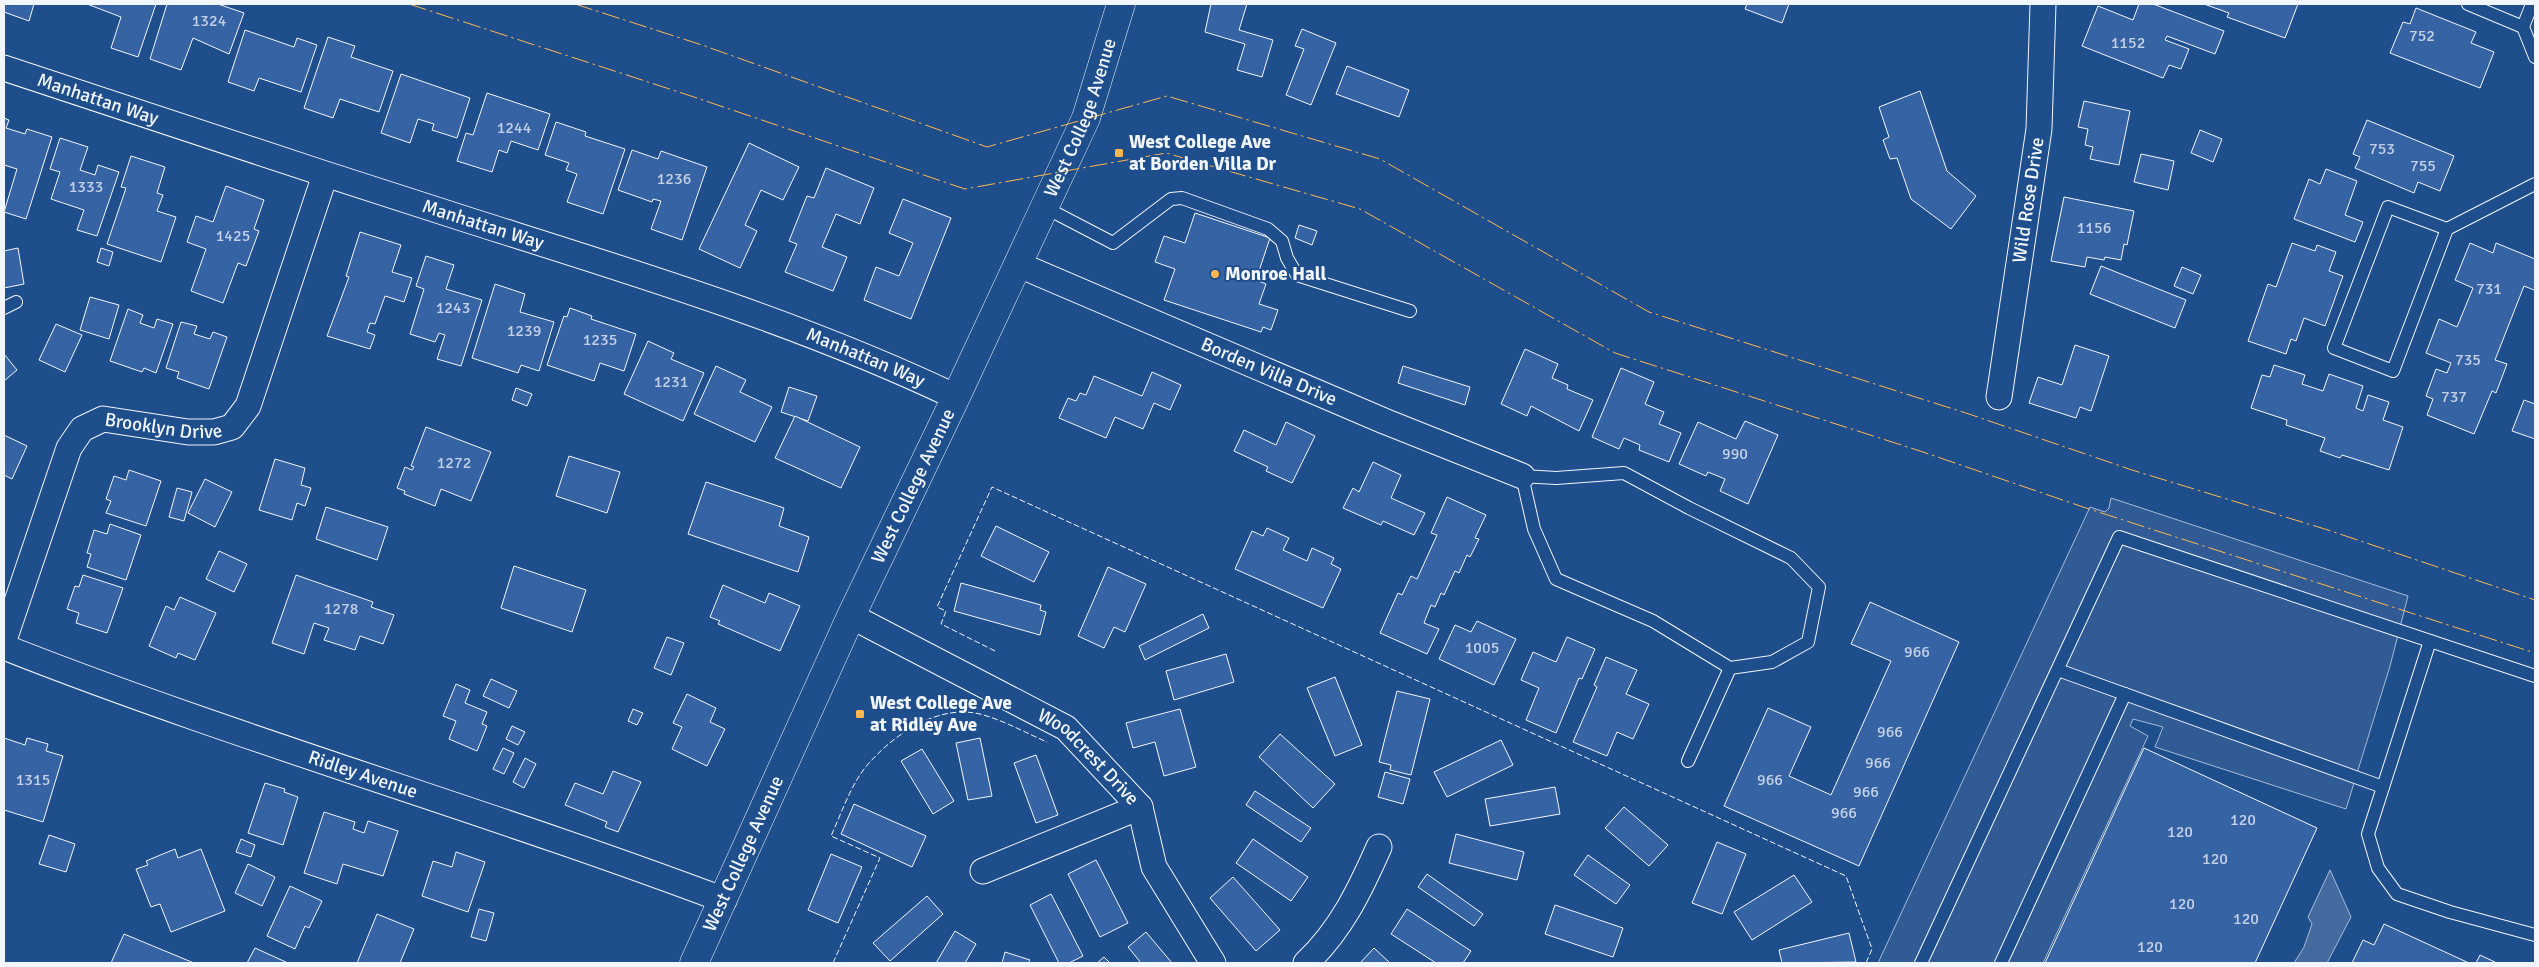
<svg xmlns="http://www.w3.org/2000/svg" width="2539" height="967" viewBox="0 0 2539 967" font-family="Signika,sans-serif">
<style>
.built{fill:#305b95;stroke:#a8bbd7}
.water{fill:#446ba0;stroke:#a8bbd7}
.building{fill:#3563a3;stroke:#f2f6ff}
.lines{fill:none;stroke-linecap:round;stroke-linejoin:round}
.service-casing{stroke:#f2f6ff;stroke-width:14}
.minor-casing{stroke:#f2f6ff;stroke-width:27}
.secondary-casing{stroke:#f2f6ff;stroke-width:29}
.service{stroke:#1f4e8c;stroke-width:12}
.minor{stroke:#1f4e8c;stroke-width:25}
.secondary{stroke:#1f4e8c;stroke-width:28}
.fence{stroke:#f2f6ff;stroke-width:1;stroke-dasharray:6 2.5;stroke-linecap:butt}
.power{stroke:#ffb74d;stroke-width:1;stroke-dasharray:18 4 2.5 4;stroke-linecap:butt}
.poi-dot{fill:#ffb74d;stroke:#1f4e8c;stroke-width:2}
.labels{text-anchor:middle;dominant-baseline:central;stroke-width:4;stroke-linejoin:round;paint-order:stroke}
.number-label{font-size:16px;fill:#c3d1e8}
.street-label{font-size:19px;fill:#f2f6ff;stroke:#1f4e8c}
.poi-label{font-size:19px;font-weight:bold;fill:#f2f6ff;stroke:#1f4e8c;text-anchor:start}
</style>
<rect width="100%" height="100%" fill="#1f4e8c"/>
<!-- built -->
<path class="built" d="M2111,498L2408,596L2390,666L2346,809L2155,747L2163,727L2133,719L2130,726L2148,736L2043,963H1878L2090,507L2105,512L2109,508Z"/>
<!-- water -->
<path class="water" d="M2330,870L2351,917L2327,963H2294L2304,947L2312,924L2308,917Z"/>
<!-- building -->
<g class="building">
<path d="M4,4H34L29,21L4,12Z"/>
<path d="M87,4H156L138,57L111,48L121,17Z"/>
<path d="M167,4H218L244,13L229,54L193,38L181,70L150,59Z"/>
<path d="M1211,4H1247L1239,30L1273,40L1262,77L1237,70L1245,44L1205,32Z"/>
<path d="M1747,4H1789L1782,23L1745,9Z"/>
<path d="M2139,4H2153L2224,31L2215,54L2167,36L2165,40L2189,49L2181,69L2169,65L2163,78L2082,46L2098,6L2133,20Z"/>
<path d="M2204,4H2298L2285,38L2227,17L2229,13Z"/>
<path d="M2416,8L2476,32L2471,43L2494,52L2480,88L2390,53L2403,22L2410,24Z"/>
<path d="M1302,29L1336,43L1311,105L1286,95L1304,49L1295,46Z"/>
<path d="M245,30L294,47L297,38L317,45L301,92L259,78L254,91L228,82Z"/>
<path d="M328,37L355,46L351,57L393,71L379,112L340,99L333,118L304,108Z"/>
<path d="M1347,66L1409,90L1399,117L1336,94Z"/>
<path d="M401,74L470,98L457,138L432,130L434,124L418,119L410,143L381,133Z"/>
<path d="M1920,91L1947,171L1976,196L1951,229L1911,199L1897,158L1890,159L1883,140L1889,137L1879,107Z"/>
<path d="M487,93L550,114L538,150L511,141L507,153L499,150L492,172L457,161L466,133L473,135Z"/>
<path d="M2084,101L2130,111L2119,165L2090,159L2093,147L2085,145L2088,129L2078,127Z"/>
<path d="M4,118L9,120L6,128L25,134L27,129L52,137L26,219L4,212L17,169L4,165Z"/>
<path d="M2367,120L2454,156L2440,191L2418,182L2414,193L2355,168L2360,157L2353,154Z"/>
<path d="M556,122L586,132L585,136L625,149L603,214L567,202L577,174L566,170L569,163L545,155Z"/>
<path d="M2200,130L2222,139L2213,162L2191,153Z"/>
<path d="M60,138L88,147L80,170L95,175L98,165L119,172L97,236L77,230L84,210L51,199L60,172L50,169Z"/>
<path d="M749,143L799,167L783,200L761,190L745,225L757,231L740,268L699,249Z"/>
<path d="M632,150L658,159L661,151L707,167L682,240L651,229L661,201L653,199L652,202L618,190Z"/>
<path d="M2141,154L2174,161L2168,190L2134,182Z"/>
<path d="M131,156L165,167L157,193L163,195L157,211L176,217L161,262L107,244L126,188L121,187Z"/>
<path d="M826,168L874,188L860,224L836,214L822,247L847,257L833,291L785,272L797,244L789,241L807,196L814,198Z"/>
<path d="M2326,169L2357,181L2345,215L2363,222L2355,242L2294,219L2309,179L2320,184Z"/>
<path d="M226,186L264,200L254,229L259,231L246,266L238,263L223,303L191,291L206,249L187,242L196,216L213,222Z"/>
<path d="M2064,197L2134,211L2127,245L2124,244L2121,260L2105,257L2104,260L2087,257L2085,267L2051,261Z"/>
<path d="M903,199L951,218L911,319L864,300L876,267L899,276L913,243L889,233Z"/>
<path d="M1195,213L1270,238L1256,280L1266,284L1259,304L1278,310L1271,330L1263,327L1261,332L1164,300L1175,269L1155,262L1164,236L1185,243Z"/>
<path d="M1299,225L1317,231L1312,245L1295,238Z"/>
<path d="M360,232L401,245L392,272L412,278L404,302L385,296L375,324L370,323L367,332L375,335L370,349L327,336L349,277L346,276Z"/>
<path d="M2292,243L2315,251L2317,245L2336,252L2329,271L2343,276L2325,326L2304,318L2296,341L2291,339L2286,354L2248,341L2268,284L2276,287Z"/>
<path d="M2470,243L2493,253L2496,243L2535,259V287L2534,290L2524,286L2495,360L2507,364L2496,393L2492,391L2474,434L2427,415L2433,399L2426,396L2436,369L2447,373L2451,363L2426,353L2439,319L2457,327L2473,288L2455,280Z"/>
<path d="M18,248L24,284L4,288V251Z"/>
<path d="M101,248L113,252L109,266L97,262Z"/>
<path d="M426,256L454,265L446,289L482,300L461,366L437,359L445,335L439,333L435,342L410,334L424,289L416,286Z"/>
<path d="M2101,266L2186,300L2175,328L2090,294Z"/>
<path d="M2182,267L2201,275L2193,294L2174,286Z"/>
<path d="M495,284L525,294L520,312L554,322L539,371L521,365L518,373L472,358Z"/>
<path d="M90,297L119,305L109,339L80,330Z"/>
<path d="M570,308L592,316L591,319L636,334L624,371L600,363L594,381L547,365L564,316L567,317Z"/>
<path d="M128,309L143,315L140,323L154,328L157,319L173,324L156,373L144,368L142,372L110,361Z"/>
<path d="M181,322L197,326L194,334L210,339L213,332L227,337L209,389L177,378L179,372L166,368Z"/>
<path d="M56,324L82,335L65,372L39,360Z"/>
<path d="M648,341L674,353L671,359L704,373L683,421L624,394Z"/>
<path d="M2075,345L2109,356L2091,411L2080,407L2076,418L2029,403L2038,377L2062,385Z"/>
<path d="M1525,349L1558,364L1552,378L1568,385L1567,389L1593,400L1579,431L1531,406L1527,416L1501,404Z"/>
<path d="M4,354L17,370L4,381Z"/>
<path d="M2274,365L2305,375L2302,384L2323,391L2329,374L2363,386L2356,408L2363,411L2368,395L2389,402L2383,420L2403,427L2389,470L2342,455L2340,458L2320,451L2325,438L2286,425L2287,420L2251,408L2262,375L2270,377Z"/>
<path d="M716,366L746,380L740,392L772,407L755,442L694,414Z"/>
<path d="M1403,366L1470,387L1465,405L1398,383Z"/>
<path d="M1621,368L1654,382L1645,404L1664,412L1659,424L1681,433L1669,462L1639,450L1640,445L1624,438L1619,449L1592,437Z"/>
<path d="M1152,372L1181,385L1170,410L1154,403L1143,429L1115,417L1106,438L1059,418L1068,398L1076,401L1080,393L1086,395L1094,376L1142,396Z"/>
<path d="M789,387L817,396L808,421L781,412Z"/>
<path d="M516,388L532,394L527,406L512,400Z"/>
<path d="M2524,400L2535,404V439L2512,431Z"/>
<path d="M795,416L860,447L841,488L775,458Z"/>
<path d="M1745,421L1778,435L1748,504L1720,491L1725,479L1708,472L1706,476L1679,464L1698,422L1736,439Z"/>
<path d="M1286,422L1315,436L1292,483L1266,471L1268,467L1234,451L1244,430L1276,445Z"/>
<path d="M426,427L491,452L471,501L441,489L435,506L404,494L405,491L397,488L405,467L412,470L414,467L411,466Z"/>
<path d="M4,435L27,446L12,479L4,475Z"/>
<path d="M569,456L620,472L607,513L556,496Z"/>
<path d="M275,459L305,468L301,485L311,488L305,506L297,503L292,520L259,510Z"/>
<path d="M1373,462L1401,475L1391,498L1425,513L1414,535L1383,521L1381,525L1343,508L1353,488L1359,492Z"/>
<path d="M129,470L161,481L146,526L106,513L111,501L106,499L114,476L126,480Z"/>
<path d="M205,479L232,492L215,527L188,513Z"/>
<path d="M706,482L784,508L779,526L809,537L798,572L688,534Z"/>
<path d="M177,488L192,492L184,521L169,517Z"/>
<path d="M1447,497L1486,515L1475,538L1479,539L1470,557L1467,555L1459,573L1455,571L1444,595L1441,593L1435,607L1431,605L1424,623L1439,629L1427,654L1380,633L1398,593L1402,595L1411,576L1417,579L1437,535L1431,533Z"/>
<path d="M326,507L388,527L377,560L316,539Z"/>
<path d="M110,524L141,535L126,580L87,567L91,554L87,553L94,530L107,534Z"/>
<path d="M996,526L1049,552L1034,582L981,556Z"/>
<path d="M1267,528L1289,538L1283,550L1307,561L1312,548L1334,558L1331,564L1341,569L1323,608L1235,569L1252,531L1263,536Z"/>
<path d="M219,551L247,564L234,592L206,579Z"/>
<path d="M514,566L586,590L572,632L501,608Z"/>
<path d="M1108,567L1146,584L1125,632L1114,627L1104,648L1078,636Z"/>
<path d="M83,575L123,588L107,633L76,623L79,613L67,609L75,586L79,587Z"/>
<path d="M296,575L373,602L371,607L394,615L383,644L360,636L355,650L324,640L329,628L314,623L304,654L272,643Z"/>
<path d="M961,583L1041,605L1040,610L1046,612L1040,635L954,611Z"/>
<path d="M723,585L765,603L769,593L800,606L780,651L718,624L720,621L710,617Z"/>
<path d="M180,597L216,613L195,660L178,653L176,658L149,646L166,606L174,610Z"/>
<path d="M1870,602L1959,642L1859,866L1724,806L1768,708L1811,727L1789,776L1831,795L1891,661L1851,644Z"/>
<path d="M1203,614L1209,628L1145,660L1139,646Z"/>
<path d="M1477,621L1516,639L1494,685L1439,659L1455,625L1471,632Z"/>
<path d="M667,637L684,643L671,675L654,668Z"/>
<path d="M1567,637L1595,649L1582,679L1579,678L1556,733L1526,720L1539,688L1521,680L1533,652L1556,662Z"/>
<path d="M1226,654L1234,682L1174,700L1166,671Z"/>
<path d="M1606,657L1637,670L1626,694L1649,704L1633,739L1617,732L1607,756L1573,742L1597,687L1594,685Z"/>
<path d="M1335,677L1362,745L1335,756L1307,688Z"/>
<path d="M491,679L517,691L509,708L483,696Z"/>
<path d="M456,684L470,690L465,703L487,712L482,724L487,726L477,751L449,739L456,721L443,716Z"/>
<path d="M1397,691L1430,699L1411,775L1390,770L1391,765L1379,762Z"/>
<path d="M687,694L716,708L710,722L725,729L707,766L672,749L682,727L673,723Z"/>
<path d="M633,709L643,713L637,725L628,721Z"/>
<path d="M1180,709L1196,767L1164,776L1155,742L1133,748L1126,723Z"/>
<path d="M512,726L525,732L518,745L506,739Z"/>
<path d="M1280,734L1335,784L1313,808L1259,757Z"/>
<path d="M4,738L25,745L27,738L48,744L46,751L63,756L43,822L4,810Z"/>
<path d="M980,738L992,796L968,800L956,743Z"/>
<path d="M1501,740L1513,765L1447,797L1434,772Z"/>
<path d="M503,748L514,753L504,774L493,769Z"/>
<path d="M2144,748L2317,828L2255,963H2045Z"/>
<path d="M922,749L954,801L933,814L901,761Z"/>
<path d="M1036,755L1058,815L1036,823L1014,763Z"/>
<path d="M525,758L536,764L524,788L513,782Z"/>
<path d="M613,771L641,782L618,832L605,827L607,822L565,805L575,783L603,794Z"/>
<path d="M1385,772L1410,779L1403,804L1378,797Z"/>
<path d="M265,783L285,789L284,792L298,797L283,845L248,833Z"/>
<path d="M1555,787L1560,814L1490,826L1485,799Z"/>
<path d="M1255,791L1311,828L1301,842L1246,805Z"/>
<path d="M854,804L926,836L912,867L841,834Z"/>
<path d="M1624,807L1668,845L1649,866L1605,828Z"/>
<path d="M324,812L355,822L353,829L364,833L368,821L398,831L383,876L343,864L337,884L304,873Z"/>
<path d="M1456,834L1524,852L1517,880L1449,863Z"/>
<path d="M49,835L75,844L66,872L39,864Z"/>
<path d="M241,839L255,845L251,857L236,852Z"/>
<path d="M1253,839L1308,877L1291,901L1236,863Z"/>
<path d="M1717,842L1746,854L1722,914L1692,903Z"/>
<path d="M175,849L178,858L201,849L225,911L171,932L160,904L151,907L136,869L148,865L146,861Z"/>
<path d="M456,852L485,862L468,912L422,896L433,861L452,867Z"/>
<path d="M831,854L862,867L838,923L808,910Z"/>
<path d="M1588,855L1630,885L1616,904L1574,875Z"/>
<path d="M1096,860L1128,923L1100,937L1068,874Z"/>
<path d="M248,864L275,877L262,906L235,893Z"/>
<path d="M1427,874L1483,914L1474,926L1418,887Z"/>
<path d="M1794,875L1812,902L1752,940L1734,912Z"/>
<path d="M1233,877L1280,930L1256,951L1210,898Z"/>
<path d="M290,886L322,901L309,928L305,926L295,949L267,936Z"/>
<path d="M1051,894L1083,956L1069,963H1059L1030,905Z"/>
<path d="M927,896L943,914L890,961L873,943Z"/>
<path d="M1555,905L1623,928L1613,957L1545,934Z"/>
<path d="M479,909L494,913L486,941L471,937Z"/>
<path d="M1407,909L1471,951L1463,963H1436L1391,934Z"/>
<path d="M377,914L414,929L400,963H357Z"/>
<path d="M2384,924L2469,963H2352L2363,940L2374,945Z"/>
<path d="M955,931L976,944L965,963H936Z"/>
<path d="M1146,932L1172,963H1141L1128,947Z"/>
<path d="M1849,933L1856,962L1782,963L1779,950Z"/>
<path d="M124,934L194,963H111Z"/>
<path d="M255,948L288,963H247Z"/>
<path d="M1374,948L1390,963H1360Z"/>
<path d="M1005,952L1030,960L1028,963H1002Z"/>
<path d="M2480,955L2497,963H2476Z"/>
<path d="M1104,957L1110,963H1097Z"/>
</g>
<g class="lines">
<defs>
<g id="service">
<path d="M2468,4L2523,27"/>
<path d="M2532,4L2523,27L2535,57"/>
<path d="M1044,207L1113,243L1171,199L1182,198L1268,229L1282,241L1287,258L1297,275L1410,311"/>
<path d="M2447,229L2388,207L2334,348L2393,371L2447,229L2535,184"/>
<path d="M4,308L16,302"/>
<path d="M1624,473L1689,508L1791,558L1819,587L1808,642L1772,662L1730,668L1653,621L1556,579L1534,529L1522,476L1556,478Z"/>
<path d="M2430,641L2368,834L2378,868L2397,894L2450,912L2535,935"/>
<path d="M2058,670L2383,787"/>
<path d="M1688,761L1730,668"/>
<path d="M1921,963L2119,537L2535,676"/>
<path d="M2001,963L2125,694"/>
</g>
<g id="minor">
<path id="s1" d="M4,68C159,120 315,171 471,221C635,273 801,323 956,397"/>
<path id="s2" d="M1017,264L1384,421L1522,476"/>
<path id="s3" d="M1999,397L2039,129L2043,4"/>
<path id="s4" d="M851,616L1066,728L1140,807L1154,867L1213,963"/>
<path id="s5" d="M4,640L69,448L82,429L103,419L188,432H214L232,427L248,406L325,175"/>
<path id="s6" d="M4,647C240,740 485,810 724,900"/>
<path d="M983,871L1140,807"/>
<path d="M1306,963C1341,930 1360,890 1379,847"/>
</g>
<g id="secondary">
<path id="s7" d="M694,963L851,616L956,397L1086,118L1121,4"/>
</g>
</defs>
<!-- service casing -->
<use href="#service" class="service-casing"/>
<!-- minor casing -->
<use href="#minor" class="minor-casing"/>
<!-- secondary casing -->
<use href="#secondary" class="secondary-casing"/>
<!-- service -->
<use href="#service" class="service"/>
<!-- minor -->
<use href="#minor" class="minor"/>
<!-- secondary -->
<use href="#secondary" class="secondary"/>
<!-- fence -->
<g class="fence">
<path d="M995,651L941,624L946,611L937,607L992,487L1846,876L1872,949L1866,963"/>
<path d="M833,963L880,858L831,836C842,812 852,781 870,762C896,733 939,704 980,714C1003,720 1026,733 1047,742"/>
</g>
<!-- power -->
<g class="power">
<path d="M409,4L691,96L965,189L1166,153L1360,209L1615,353L1920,451L2083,507L2535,653"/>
<path d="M575,4L702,45L987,147L1167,96L1380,159L1649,312L1969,414L2132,470L2328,530L2535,600"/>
</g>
</g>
<!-- markers -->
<g class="poi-dot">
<rect x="1114" y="148" width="10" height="10" rx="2.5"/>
<circle cx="1215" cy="274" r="5"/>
<rect x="855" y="709" width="10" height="10" rx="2.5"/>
</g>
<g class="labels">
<!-- number labels -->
<g class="number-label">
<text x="209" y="21">1324</text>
<text x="2422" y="36">752</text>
<text x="2128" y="43">1152</text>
<text x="514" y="128">1244</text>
<text x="2382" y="149">753</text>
<text x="2423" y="166">755</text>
<text x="674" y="179">1236</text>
<text x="86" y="187">1333</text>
<text x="2094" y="228">1156</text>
<text x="233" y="236">1425</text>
<text x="2489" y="289">731</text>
<text x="453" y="308">1243</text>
<text x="524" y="331">1239</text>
<text x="600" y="340">1235</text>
<text x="2468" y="360">735</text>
<text x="671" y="382">1231</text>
<text x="2454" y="397">737</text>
<text x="1735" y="454">990</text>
<text x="454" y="463">1272</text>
<text x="341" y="609">1278</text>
<text x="1482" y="648">1005</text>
<text x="1917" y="652">966</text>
<text x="1890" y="732">966</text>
<text x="1878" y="763">966</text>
<text x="33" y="780">1315</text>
<text x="1770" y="780">966</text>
<text x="1866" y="792">966</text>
<text x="1844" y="813">966</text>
<text x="2243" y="820">120</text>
<text x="2180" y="832">120</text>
<text x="2215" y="859">120</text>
<text x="2182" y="904">120</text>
<text x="2246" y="919">120</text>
<text x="2150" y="947">120</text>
</g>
<!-- street labels -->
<g class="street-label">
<text stroke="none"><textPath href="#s1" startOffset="99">Manhattan Way</textPath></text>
<text stroke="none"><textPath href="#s7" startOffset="930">West College Avenue</textPath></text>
<text stroke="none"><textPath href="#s3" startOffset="199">Wild Rose Drive</textPath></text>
<text stroke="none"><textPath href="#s1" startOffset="504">Manhattan Way</textPath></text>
<text stroke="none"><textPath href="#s1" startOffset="909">Manhattan Way</textPath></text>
<text stroke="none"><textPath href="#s2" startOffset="274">Borden Villa Drive</textPath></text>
<text stroke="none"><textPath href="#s5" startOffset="310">Brooklyn Drive</textPath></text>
<text stroke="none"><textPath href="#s7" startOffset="525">West College Avenue</textPath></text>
<text stroke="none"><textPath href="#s4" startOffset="278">Woodcrest Drive</textPath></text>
<text stroke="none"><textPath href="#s6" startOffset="381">Ridley Avenue</textPath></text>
<text stroke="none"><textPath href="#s7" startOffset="120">West College Avenue</textPath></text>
</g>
<!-- poi labels -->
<g class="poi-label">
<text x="1129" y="142">West College Ave<tspan x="1129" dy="22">at Borden Villa Dr</tspan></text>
<text x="1225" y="274">Monroe Hall</text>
<text x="870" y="703">West College Ave<tspan x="870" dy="22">at Ridley Ave</tspan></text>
</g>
</g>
<!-- border -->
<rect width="2539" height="967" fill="none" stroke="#f2f6ff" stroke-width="10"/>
</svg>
